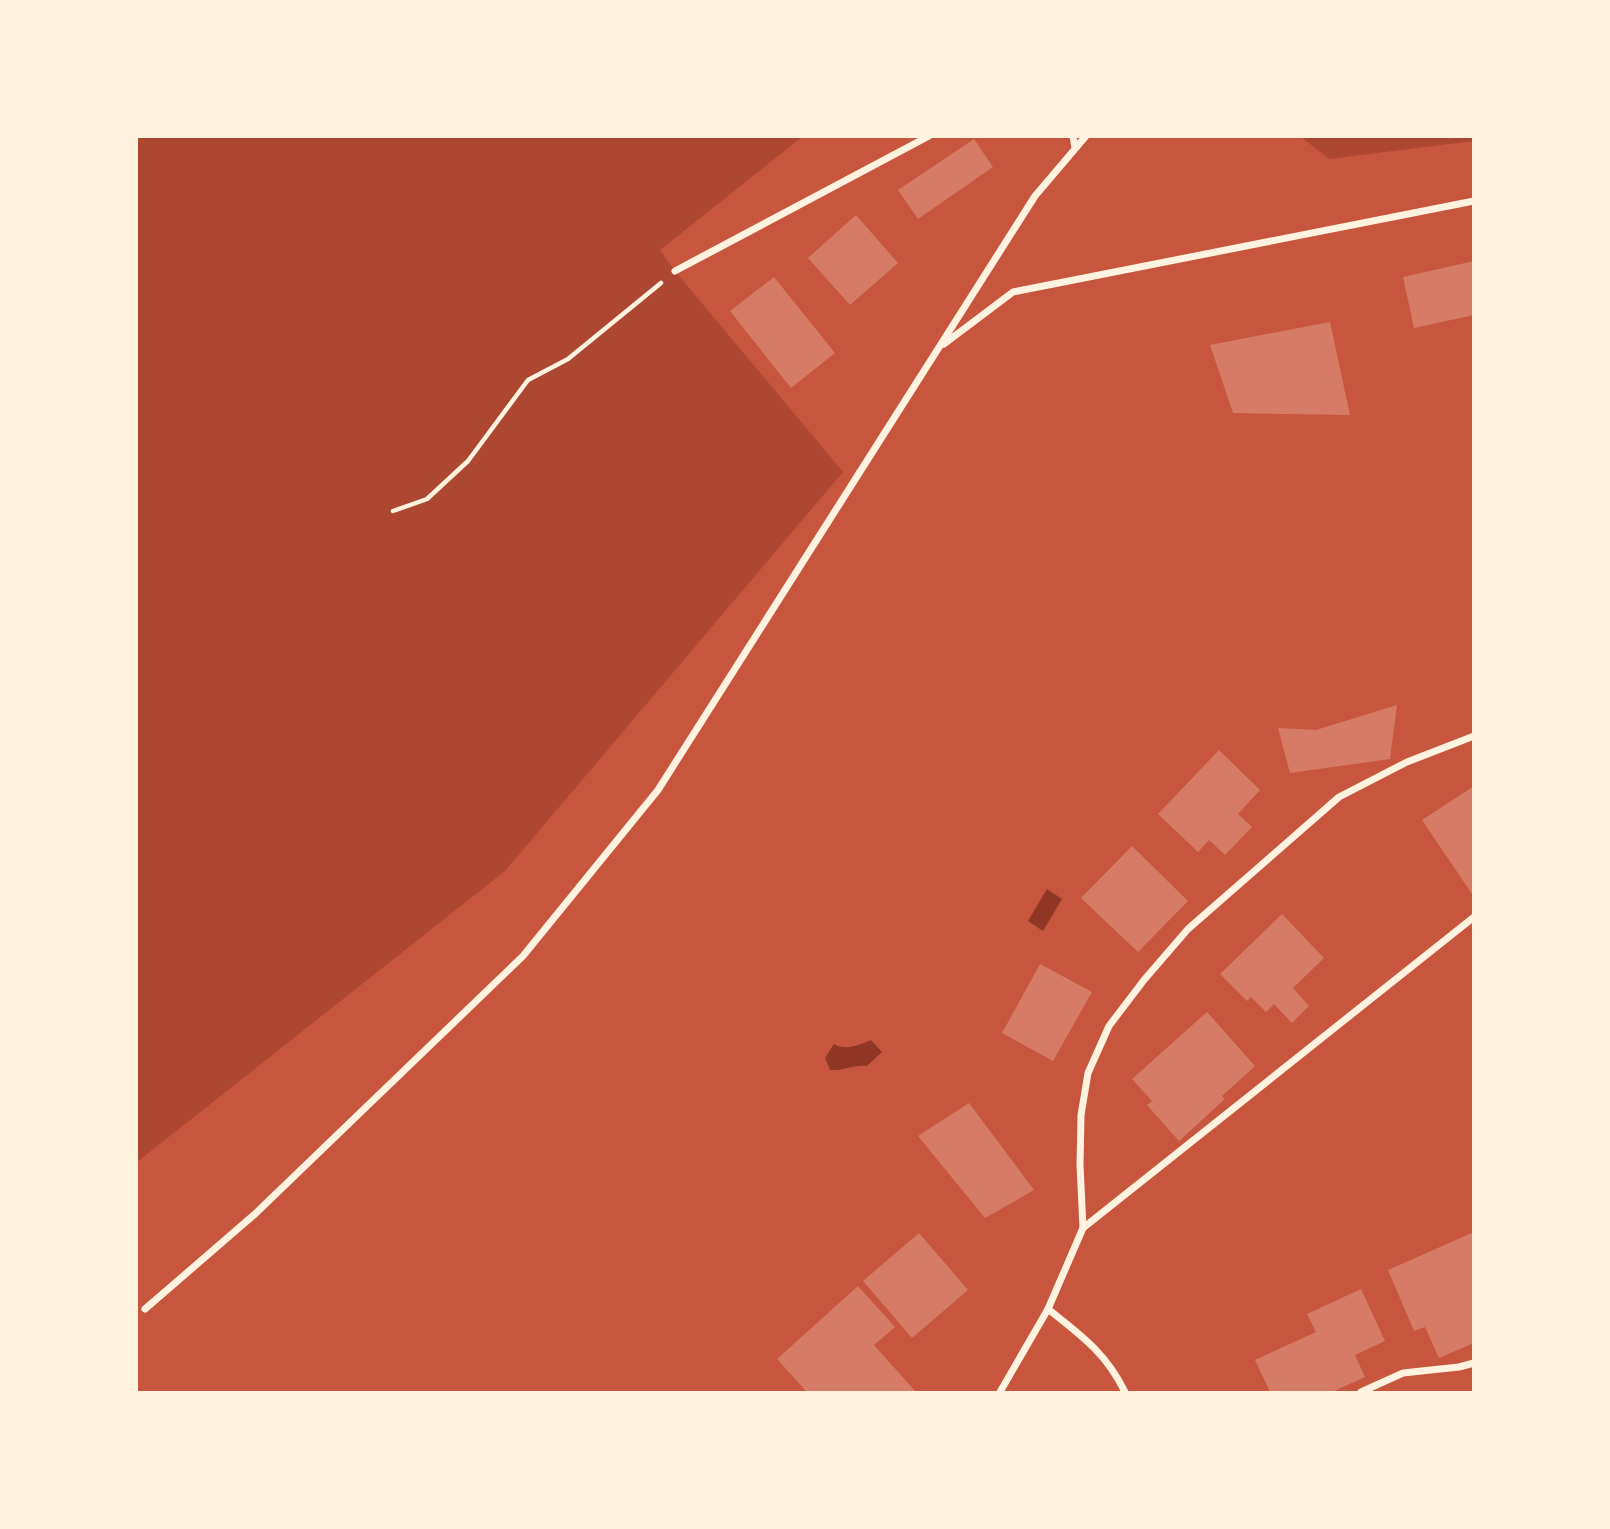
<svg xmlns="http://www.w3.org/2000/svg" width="1610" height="1529" viewBox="0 0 1610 1529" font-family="'Work Sans',sans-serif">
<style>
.green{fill:#ae4732}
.water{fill:#8f3625}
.building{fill:#d67c66}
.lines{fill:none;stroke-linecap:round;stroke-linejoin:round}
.path{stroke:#fff3e0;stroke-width:4.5}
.minor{stroke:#fff3e0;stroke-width:7}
</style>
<rect width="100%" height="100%" fill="#c8553d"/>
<!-- green -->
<g class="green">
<path d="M1473,136V141L1329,159L1301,137Z"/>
<path d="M137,137H802L660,250L675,271L843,472L505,871L137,1162Z"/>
</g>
<!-- water -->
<g class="water">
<path d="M1047,889L1062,899L1043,931L1028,921Z"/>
<path d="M871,1040L882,1052L867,1066C854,1064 843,1071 830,1070L825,1058L834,1044C845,1051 860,1045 871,1040Z"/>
</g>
<!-- building -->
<g class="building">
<path d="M974,139L993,167L918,219L898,190Z"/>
<path d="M856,215L898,263L850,305L808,258Z"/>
<path d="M1474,261V315L1414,328L1403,277Z"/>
<path d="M774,277L835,353L791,388L730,311Z"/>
<path d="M1330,322L1350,415L1233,413L1210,345Z"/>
<path d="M1397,705L1390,759L1290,773L1278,728L1316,730Z"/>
<path d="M1219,750L1260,790L1238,814L1252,827L1225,855L1209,840L1198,852L1158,814Z"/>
<path d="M1474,786V897L1422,820Z"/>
<path d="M1132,846L1188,901L1138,952L1081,898Z"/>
<path d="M1282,914L1324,958L1293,988L1309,1006L1292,1023L1274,1004L1266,1012L1251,997L1247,1001L1220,974Z"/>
<path d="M1040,964L1092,992L1053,1061L1002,1033Z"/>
<path d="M1207,1012L1255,1066L1222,1096L1225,1099L1179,1141L1147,1105L1152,1101L1132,1079Z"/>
<path d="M969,1103L1034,1190L985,1218L918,1136Z"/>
<path d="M1474,1232V1343L1439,1358L1425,1327L1414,1331L1388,1270Z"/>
<path d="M919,1233L968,1290L912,1338L863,1281Z"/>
<path d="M858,1286L895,1327L874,1345L916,1392H807L777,1359Z"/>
<path d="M1361,1289L1385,1341L1355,1355L1365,1377L1332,1392H1270L1255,1360L1316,1332L1307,1314Z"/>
</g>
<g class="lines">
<!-- path -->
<path class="path" d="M393,511L427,499L468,461L528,380L568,359L661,283"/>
<!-- minor -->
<g class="minor">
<path d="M1073,136L1075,148"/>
<path d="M675,271L929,136"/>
<path d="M944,344L1013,292L1474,201"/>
<path d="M1083,1228L1474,917"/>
<path d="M145,1309L255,1214L523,956L658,790L1035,196L1086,136"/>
<path d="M1048,1309C1082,1336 1106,1353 1125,1392"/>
<path d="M1000,1392L1048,1309L1083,1228L1080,1165L1081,1115L1088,1073L1109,1026L1144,980L1188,929L1339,797L1407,762L1474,736"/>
<path d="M1361,1392L1403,1373L1459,1367L1474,1363"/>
</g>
</g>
<!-- border -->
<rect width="1610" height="1529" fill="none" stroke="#fff3e0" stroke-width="276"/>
</svg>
